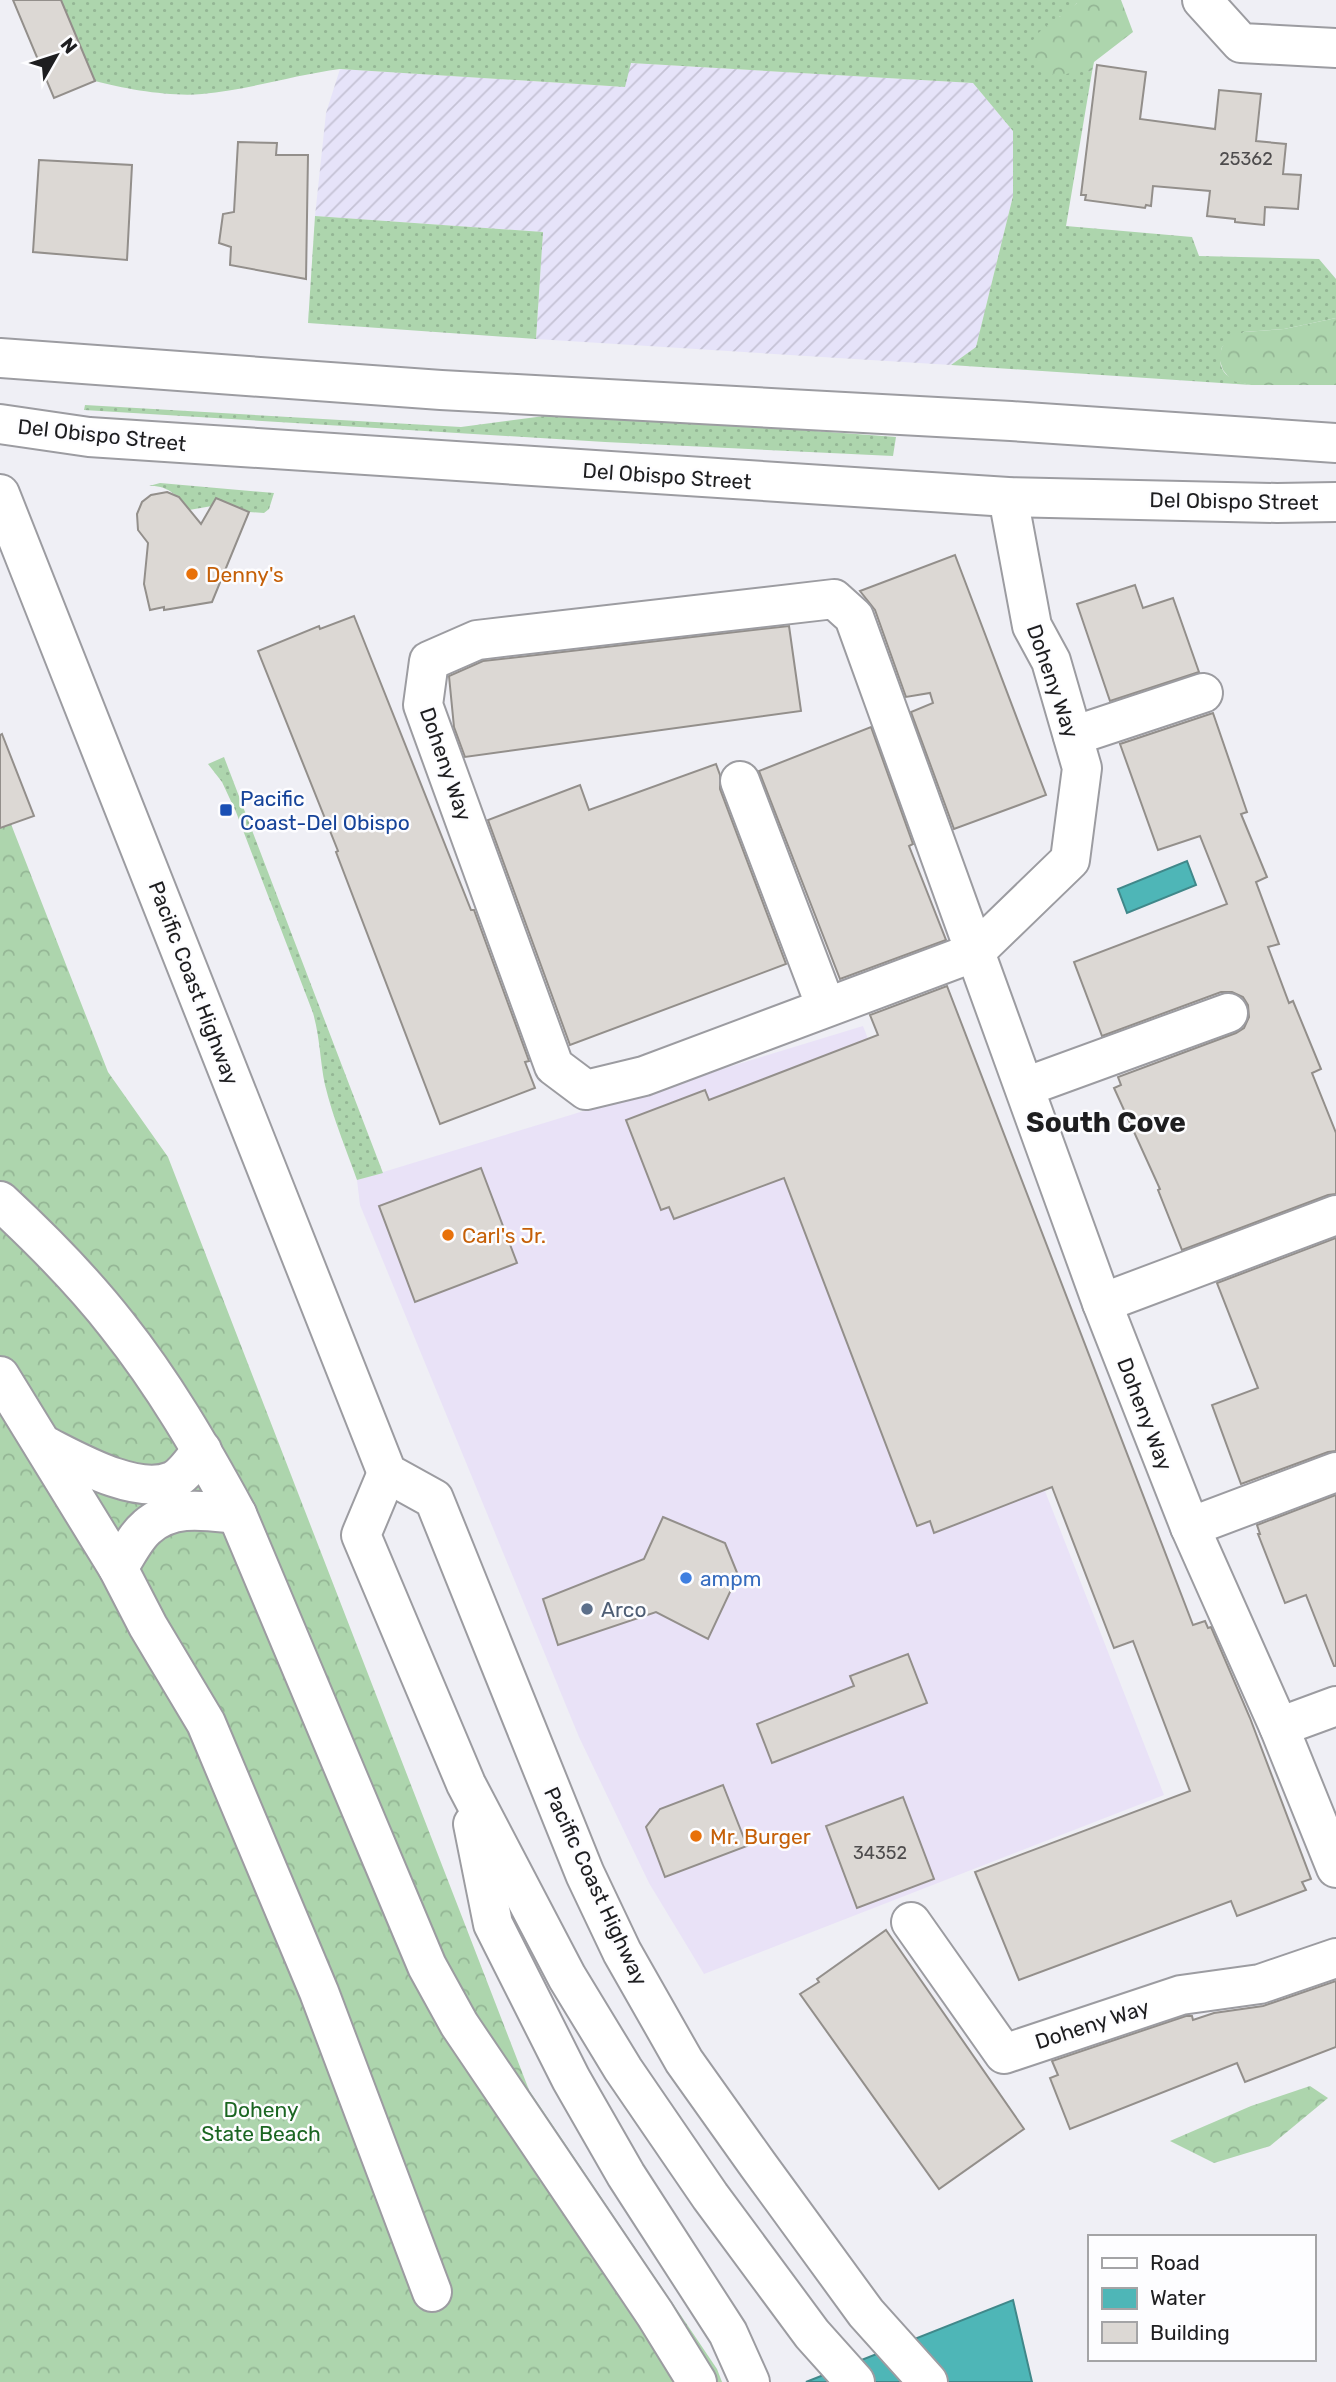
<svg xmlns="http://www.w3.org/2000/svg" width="1336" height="2382" viewBox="0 0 1336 2382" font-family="Rubik,sans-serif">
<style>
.commercial{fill:#e9e2f7}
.industrial{fill:url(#industrial-furrows)}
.grass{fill:url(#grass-dots)}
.forest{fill:url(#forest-crowns)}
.water{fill:#4eb6b7;stroke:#40888a;stroke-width:2}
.building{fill:#dcd8d4;stroke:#938f8b;stroke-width:2}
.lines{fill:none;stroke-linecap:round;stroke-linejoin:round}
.street-casing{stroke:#9c9ca1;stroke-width:42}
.secondary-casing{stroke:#9c9ca1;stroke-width:42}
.primary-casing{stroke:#9c9ca1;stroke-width:42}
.highway-casing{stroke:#9c9ca1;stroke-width:42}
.street{stroke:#fff;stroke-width:38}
.secondary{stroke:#fff;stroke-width:38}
.primary{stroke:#fff;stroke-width:38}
.highway{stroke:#fff;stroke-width:38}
.food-dot{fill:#e8710a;stroke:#fdfdff;stroke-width:2.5}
.transit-dot{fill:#1a4fb4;stroke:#fdfdff;stroke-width:2.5}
.shop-dot{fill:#3f7fe0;stroke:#fdfdff;stroke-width:2.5}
.service-dot{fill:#5c6f8a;stroke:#fdfdff;stroke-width:2.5}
.labels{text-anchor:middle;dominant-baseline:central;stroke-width:5;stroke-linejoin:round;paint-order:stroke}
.number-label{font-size:18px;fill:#4e4c4d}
.street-label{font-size:21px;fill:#1e1e20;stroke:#fdfdff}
.food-label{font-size:21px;fill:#c56008;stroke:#fdfdff;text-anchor:start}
.transit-label{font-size:21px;fill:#164399;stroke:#fdfdff;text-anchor:start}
.shop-label{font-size:21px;fill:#366cbe;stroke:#fdfdff;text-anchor:start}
.service-label{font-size:21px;fill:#4e5e75;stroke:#fdfdff;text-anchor:start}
.park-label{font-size:21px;fill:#1b6622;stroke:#fdfdff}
.district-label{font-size:28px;font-weight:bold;fill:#1e1e20;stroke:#fdfdff}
</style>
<defs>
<pattern id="industrial-furrows" width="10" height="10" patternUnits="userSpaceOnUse" patternTransform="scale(1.75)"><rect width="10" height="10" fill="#e6e3f9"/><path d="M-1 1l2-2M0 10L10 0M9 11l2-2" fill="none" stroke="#c5c2d5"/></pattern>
<pattern id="grass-dots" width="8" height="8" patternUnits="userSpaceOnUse" patternTransform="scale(1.75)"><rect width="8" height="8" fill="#add5ad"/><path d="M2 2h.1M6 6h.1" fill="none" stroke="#94b695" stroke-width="1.8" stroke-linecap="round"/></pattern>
<pattern id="forest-crowns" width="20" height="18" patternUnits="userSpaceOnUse" patternTransform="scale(1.75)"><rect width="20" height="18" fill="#add5ad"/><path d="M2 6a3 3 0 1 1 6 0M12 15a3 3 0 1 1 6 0" fill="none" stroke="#94b695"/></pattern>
</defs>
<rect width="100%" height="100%" fill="#efeff5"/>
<!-- commercial -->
<path class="commercial" d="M863,1026L1164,1795L704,1974L649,1883L579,1737L360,1205L357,1180Z"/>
<!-- industrial -->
<path class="industrial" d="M630,63L973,83L1013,131V196L976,347L951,365L536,339L543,232L315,216L326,113L340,69L624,87Z"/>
<!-- grass -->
<g class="grass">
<path d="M61,0H1077V3L1069,13L1059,17L1068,73L1078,69L1092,72L1066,226L1192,237L1199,256L1319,259L1336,279V318L1284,329L1244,332L1222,347C1215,373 1229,380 1251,385L951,365L976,347L1013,196V131L973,83L631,63L625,87L340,69C294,75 248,90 202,94C171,97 125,89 95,81Z"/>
<path d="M315,216L543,232L536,339L308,323Z"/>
<path d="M85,405L461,427L552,415L588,414L896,437L893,456L605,442L84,410Z"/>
<path d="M160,483L274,493L269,509L264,513L249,512L217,499L212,506L189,510C178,496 168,485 149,486Z"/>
<path d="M224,757L383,1173L357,1180C346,1149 333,1118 325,1085C320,1061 320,1037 313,1013L236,812L222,782L208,764Z"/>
</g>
<!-- forest -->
<g class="forest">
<path d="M1077,0H1121L1133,32L1094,62L1092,72C1073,68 1067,77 1054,75C1045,73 1035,68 1032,59C1021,33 1064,18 1077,3Z"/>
<path d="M1336,318V385H1251L1232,381L1223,370L1219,358L1222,347L1231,338L1244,332L1284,329Z"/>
<path d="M0,796L108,1072L168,1157L529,2090L717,2369L722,2382H0Z"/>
<path d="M1310,2086L1328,2098L1270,2146L1214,2163L1170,2141L1251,2106Z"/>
</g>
<!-- water -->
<g class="water">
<path d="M1187,861L1196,885L1127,913L1118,889Z"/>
<path d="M1013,2300L1032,2382H806Z"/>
</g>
<!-- building -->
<g class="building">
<path d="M13,0H61L95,81L54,98Z"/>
<path d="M1097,65L1146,72L1140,119L1215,129L1219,90L1261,94L1256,141L1286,144L1283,174L1301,175L1298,209L1265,207L1264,225L1235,222V219L1207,216L1210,191L1153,186L1151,206L1146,205L1145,208L1085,200L1086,195H1081Z"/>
<path d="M238,142L277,143L276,155H308L306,279L230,265L231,247L219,243L223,214L234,212Z"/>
<path d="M39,160L132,165L127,260L33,252Z"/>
<path d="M167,492L179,497L201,524L216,498L249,512L212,602L164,610V607L150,610L144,584L148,543L138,530L137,514L142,502L151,495Z"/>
<path d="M955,555L1046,795L954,829L911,712L933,703L930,693L906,697L875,610L860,591Z"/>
<path d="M1135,585L1143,608L1173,598L1199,672L1110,701L1077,604Z"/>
<path d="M354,616L471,910H474L529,1061L525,1062L535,1088L440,1124L336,852L338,851L258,651L319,626L320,629Z"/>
<path d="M789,626L801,711L465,757L454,727L449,676L483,661Z"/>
<path d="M1213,713L1247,812L1241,814L1267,877L1256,882L1279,944L1268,947L1289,1003L1293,1001L1321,1069L1312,1073L1336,1133V1194L1328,1195L1182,1250L1158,1190L1160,1189L1114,1088L1121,1085L1118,1077L1236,1033L1244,1028L1249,1017L1248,1005L1243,997L1232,992H1221L1102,1036L1074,962L1227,904L1200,836L1158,850L1120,744Z"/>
<path d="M871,727L913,844L909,846L946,940L840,979L759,771Z"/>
<path d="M2,734L34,816L0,828V735Z"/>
<path d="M716,764L720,775V789L786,964L570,1045L488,820L580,785L589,810Z"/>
<path d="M947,986L1193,1625L1205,1621L1208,1628L1211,1627L1250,1718L1311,1879L1302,1882L1306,1890L1237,1916L1231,1901L1019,1980L975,1872L1190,1791L1133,1641L1114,1648L1052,1487L934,1533L930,1521L917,1526L784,1178L674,1219L669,1207L661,1210L626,1120L705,1090L709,1100L878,1035L870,1015Z"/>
<path d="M481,1168L517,1263L415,1302L379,1206Z"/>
<path d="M1336,1238V1451L1328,1452L1241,1484L1212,1405L1258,1388L1217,1283Z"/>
<path d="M1336,1495V1666H1334L1306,1595L1285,1603L1258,1534H1260L1257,1525Z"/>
<path d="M663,1517L725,1543L738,1575L708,1639L656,1612L558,1645L543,1599L644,1559Z"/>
<path d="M908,1654L927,1703L772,1763L757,1724L854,1686L850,1676Z"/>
<path d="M723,1785L747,1846L665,1877L646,1827L660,1809Z"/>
<path d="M903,1797L934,1879L857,1908L826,1826Z"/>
<path d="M886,1930L1024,2129L939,2189L800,1994L819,1982L817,1979Z"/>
<path d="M1336,1981V2047L1245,2082L1237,2063L1070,2129L1050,2078L1058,2075L1052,2061L1186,2016H1192L1193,2020L1214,2013L1263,2006Z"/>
</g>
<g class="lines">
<defs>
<g id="street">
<path d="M1202,0L1241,43L1336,48"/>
<path d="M1008,497L1032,626L1051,661L1082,768L1070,860L975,952L1102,1303L1190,1527L1279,1727L1336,1868"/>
<path d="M834,599L854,617L975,952L644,1076L586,1090L554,1066L423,705L429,661L477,640Z"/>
<path d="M1073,736L1203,693"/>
<path d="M740,781L826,1007"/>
<path d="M1025,1087L1228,1013"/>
<path d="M1102,1303L1336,1215"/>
<path d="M0,1376L118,1568L148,1626L206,1723L319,1992L432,2292"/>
<path d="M1190,1527L1336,1472"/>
<path d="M1279,1727L1336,1706"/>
<path d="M911,1922L1004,2054L1181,1995L1260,1984L1336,1958"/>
</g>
<g id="secondary">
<path d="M0,1201C41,1239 82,1280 117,1325C164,1384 201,1448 237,1514L427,1966L459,2024L655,2314L697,2382"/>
<path d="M44,1445C76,1461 136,1496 172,1481C184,1476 194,1459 202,1450"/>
<path d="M118,1568C127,1555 135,1537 147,1527C173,1504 206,1511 237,1514"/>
</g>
<g id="primary">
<path d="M0,358L441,390L1011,421L1336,443"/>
<path d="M0,424L89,437L1008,497L1277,503L1336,502"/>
</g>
<g id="highway">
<path d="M0,494L387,1473L434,1499L585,1874L622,1952L684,2061L758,2165L866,2313L928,2382"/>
<path d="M387,1473L361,1535L466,1784L567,1977L623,2069L710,2196L812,2334L855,2382"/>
<path d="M473,1824L493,1924L571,2079L626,2175L728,2333L750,2382"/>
</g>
</defs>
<!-- street casing -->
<use href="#street" class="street-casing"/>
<!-- secondary casing -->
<use href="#secondary" class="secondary-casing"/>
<!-- primary casing -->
<use href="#primary" class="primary-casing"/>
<!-- highway casing -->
<use href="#highway" class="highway-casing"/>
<!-- street -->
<use href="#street" class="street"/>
<!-- secondary -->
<use href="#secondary" class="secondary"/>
<!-- primary -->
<use href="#primary" class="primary"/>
<!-- highway -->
<use href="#highway" class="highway"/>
</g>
<!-- markers -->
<g class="food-dot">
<circle cx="192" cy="574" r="7"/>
<circle cx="448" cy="1235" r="7"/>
<circle cx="696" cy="1836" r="7"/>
</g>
<rect class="transit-dot" x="219" y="803" width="14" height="14" rx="3.5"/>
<circle class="shop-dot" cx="686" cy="1578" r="7"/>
<circle class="service-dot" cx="587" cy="1609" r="7"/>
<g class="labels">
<!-- number labels -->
<g class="number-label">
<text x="1246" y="159">25362</text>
<text x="880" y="1853">34352</text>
</g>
<!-- street labels -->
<g class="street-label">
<text transform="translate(102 435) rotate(6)">Del Obispo Street</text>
<text transform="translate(667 476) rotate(4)">Del Obispo Street</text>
<text transform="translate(1234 501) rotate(1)">Del Obispo Street</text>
<text transform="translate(1053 681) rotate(71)">Doheny Way</text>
<text transform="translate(446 764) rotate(71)">Doheny Way</text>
<text transform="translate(194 983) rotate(69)">Pacific Coast Highway</text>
<text transform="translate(1145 1414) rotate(69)">Doheny Way</text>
<text transform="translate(596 1886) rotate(65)">Pacific Coast Highway</text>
<text transform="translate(1092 2024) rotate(-18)">Doheny Way</text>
</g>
<!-- food labels -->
<g class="food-label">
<text x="206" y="574">Denny's</text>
<text x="462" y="1235">Carl's Jr.</text>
<text x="710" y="1836">Mr. Burger</text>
</g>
<!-- transit labels -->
<g class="transit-label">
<text x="240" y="798">Pacific<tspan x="240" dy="24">Coast-Del Obispo</tspan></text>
</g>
<!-- shop labels -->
<g class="shop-label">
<text x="700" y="1578">ampm</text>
</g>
<!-- service labels -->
<g class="service-label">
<text x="601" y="1609">Arco</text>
</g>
<!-- park labels -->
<g class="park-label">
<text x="261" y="2109">Doheny<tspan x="261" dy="24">State Beach</tspan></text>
</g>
<!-- district labels -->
<g class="district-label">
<text x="1106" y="1122">South Cove</text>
</g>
</g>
<!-- legend -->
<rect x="1088" y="2235" width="228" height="126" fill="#fdfdff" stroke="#a4a4a6" stroke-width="2"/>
<rect x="1102" y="2258" width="35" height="10" fill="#ffffff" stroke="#a4a4a6" stroke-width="2"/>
<text x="1150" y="2270" font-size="21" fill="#1e1e20">Road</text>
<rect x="1102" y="2288" width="35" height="21" fill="#4eb6b7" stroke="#a4a4a6" stroke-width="2"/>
<text x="1150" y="2305" font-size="21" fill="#1e1e20">Water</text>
<rect x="1102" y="2322" width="35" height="21" fill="#dcd8d4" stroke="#a4a4a6" stroke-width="2"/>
<text x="1150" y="2340" font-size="21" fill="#1e1e20">Building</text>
<!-- north arrow -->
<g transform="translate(56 56) rotate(51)" stroke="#fdfdff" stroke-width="5" paint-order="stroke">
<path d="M0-5L12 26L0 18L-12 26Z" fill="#1e1e20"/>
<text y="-10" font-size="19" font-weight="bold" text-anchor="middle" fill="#1e1e20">N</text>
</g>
</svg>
